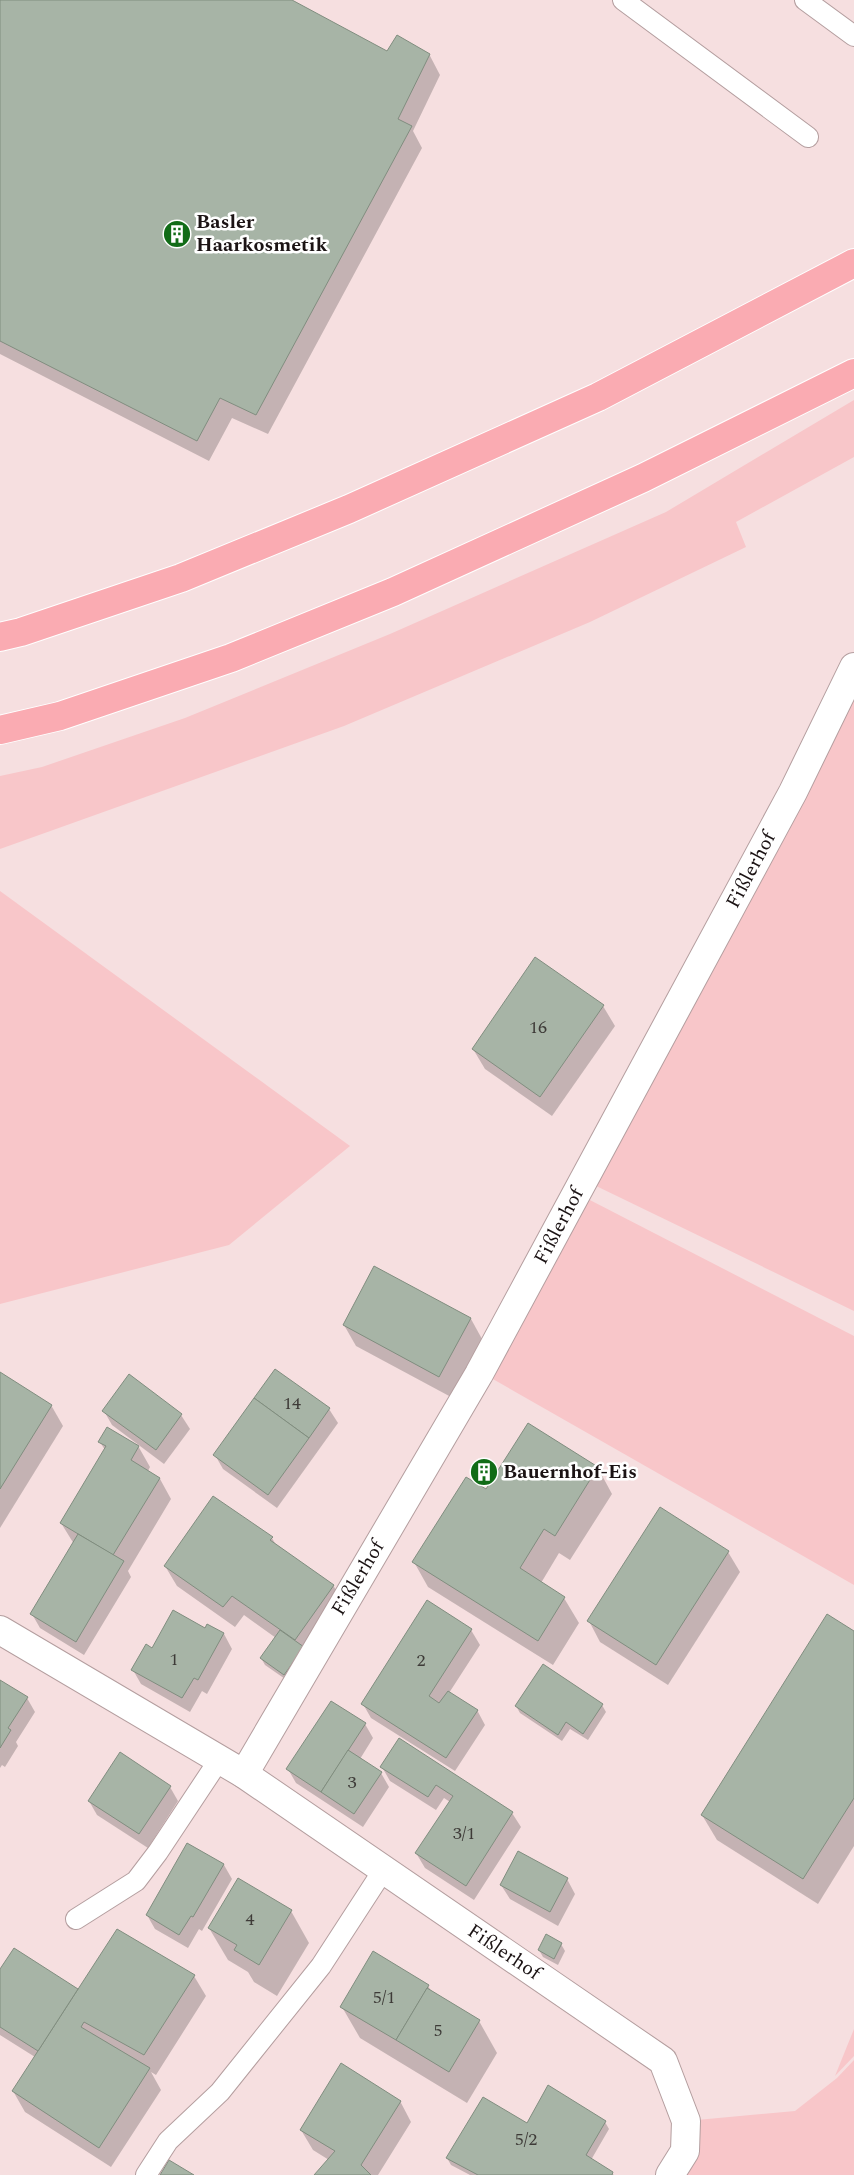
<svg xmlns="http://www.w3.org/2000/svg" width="854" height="2175" viewBox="0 0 854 2175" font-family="Spectral,serif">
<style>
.green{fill:#f8c6c9}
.shadow{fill:#0003}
.building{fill:#a7b4a6;stroke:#808d7f}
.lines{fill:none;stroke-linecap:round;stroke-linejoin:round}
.service-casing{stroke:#b49e9f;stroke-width:22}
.minor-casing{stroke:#b49e9f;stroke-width:30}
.trunk-casing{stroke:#fff;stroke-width:30}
.service{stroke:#fff;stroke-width:20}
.minor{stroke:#fff;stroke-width:28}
.trunk{stroke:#faabb2;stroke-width:28}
.labels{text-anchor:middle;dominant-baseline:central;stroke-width:5;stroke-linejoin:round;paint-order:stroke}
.number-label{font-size:18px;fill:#3e3b38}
.poi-label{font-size:20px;font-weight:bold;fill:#1b1314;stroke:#fff;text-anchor:start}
.street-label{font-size:20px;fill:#1b1314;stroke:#fff}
</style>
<rect width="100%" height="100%" fill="#f6dfe0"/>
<!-- green -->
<g class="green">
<path d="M854,400V457L736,522L746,547L590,622L344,726L0,849V776L42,767L185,718L390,634L666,512Z"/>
<path d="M854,687V1311L590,1183Z"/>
<path d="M0,891L350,1146L229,1245L0,1304Z"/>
<path d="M586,1198L854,1336V1585L491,1378Z"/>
<path d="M854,2029V2056L835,2076Z"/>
<path d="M854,2060V2175H670L686,2121L795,2111L837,2078Z"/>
</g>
<!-- shadow -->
<g class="shadow">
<path d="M0,0H289L388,53L429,54L440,75L413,131L422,148L268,434L232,418L209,461L0,354Z"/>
<path d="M603,1006L615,1026L552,1116L485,1069L473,1049Z"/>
<path d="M471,1319L482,1339L451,1397L356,1346L344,1325Z"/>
<path d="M275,1370L329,1409L338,1423L277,1508L223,1469L215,1455Z"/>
<path d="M0,1374L51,1405L63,1426L0,1528Z"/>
<path d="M104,1411L181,1415L190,1429L164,1464L112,1425Z"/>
<path d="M528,1424L598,1468L612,1494L570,1560L559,1553L541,1583L564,1598L579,1623L553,1665L428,1587L414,1562L487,1491L489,1487L480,1480L476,1473L493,1472L495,1477Z"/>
<path d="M100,1442L137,1444L150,1467L148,1471L160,1479L171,1499L128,1571L131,1577L84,1655L40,1628L32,1614L74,1544L61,1523L105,1450Z"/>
<path d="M213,1497L272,1538L276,1545L333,1585L345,1606L288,1681L265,1665L261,1658L276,1638L244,1615L235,1627L177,1586L165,1566Z"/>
<path d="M728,1552L740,1572L668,1685L600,1642L589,1621Z"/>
<path d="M427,1602L471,1630L480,1645L449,1693L477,1710L485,1725L455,1771L371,1718L363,1704Z"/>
<path d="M207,1625L224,1634L232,1649L207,1694L202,1691L190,1712L141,1684L133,1670L152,1649L205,1630Z"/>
<path d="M854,1633V1846L818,1904L717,1840L702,1815Z"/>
<path d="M543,1665L602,1705L606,1712L588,1740L570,1729L562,1741L520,1713L516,1706Z"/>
<path d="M0,1681L27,1698L35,1712L16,1742L18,1746L5,1767L2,1765L0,1768Z"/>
<path d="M365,1724L373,1738L360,1759L381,1773L389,1787L363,1827L296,1783L288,1769Z"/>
<path d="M400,1740L512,1813L521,1827L474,1900L425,1868L416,1853L450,1802L444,1798L436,1810L390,1781L382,1767Z"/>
<path d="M170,1787L178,1801L148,1848L97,1815L89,1801Z"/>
<path d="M188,1845L224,1865L232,1879L202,1931L199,1929L188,1948L155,1929L147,1915Z"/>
<path d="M567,1879L575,1894L558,1926L510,1899L501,1885Z"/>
<path d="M291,1911L309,1943L277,1996L254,1982L248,1972L228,1960L209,1928Z"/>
<path d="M561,1944L565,1951L558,1965L543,1957L539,1950Z"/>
<path d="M14,1949L78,1991L194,1976L206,1996L156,2075L151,2072L161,2090L111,2167L25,2112L13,2091L35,2057L0,2035V1971Z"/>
<path d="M428,1986L432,1992L479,2021L497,2053L467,2103L360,2038L342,2007Z"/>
<path d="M400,2101L411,2122L378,2175H315L329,2160L313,2150L301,2130Z"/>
<path d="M605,2122L609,2129L591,2160L614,2175H470L451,2165L447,2158L527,2124Z"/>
</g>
<!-- building -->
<g class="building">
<path d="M0,0H292L387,51L397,35L430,54L398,119L412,126L256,415L220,398L197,441L0,341Z"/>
<path d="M535,957L604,1005L540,1097L472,1049Z"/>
<path d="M374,1266L471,1318L439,1377L343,1325Z"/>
<path d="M275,1369L330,1408L309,1438L254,1398Z"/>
<path d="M0,1372L52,1405L0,1489Z"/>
<path d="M129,1374L182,1414L156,1450L102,1411Z"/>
<path d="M254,1398L309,1438L268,1495L213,1455Z"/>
<path d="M528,1423L598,1467L555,1536L544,1529L520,1568L565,1597L538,1641L412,1562L466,1477L486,1489Z"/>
<path d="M107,1427L139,1446L131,1460L160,1478L113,1555L60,1523L106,1446L98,1442Z"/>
<path d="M482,1463L494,1471L487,1482L474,1473Z"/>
<path d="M213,1496L273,1537L270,1540L334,1585L295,1640L232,1596L223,1607L164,1566Z"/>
<path d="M660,1507L729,1551L656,1665L587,1621Z"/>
<path d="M78,1534L124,1561L76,1642L30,1614Z"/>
<path d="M427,1600L472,1629L429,1696L439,1703L448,1691L478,1710L446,1758L361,1704Z"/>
<path d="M173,1610L205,1628L207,1624L224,1633L198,1680L194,1678L182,1698L131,1670L146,1644L152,1648Z"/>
<path d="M827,1614L854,1631V1798L803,1879L701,1815Z"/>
<path d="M280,1630L304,1647L284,1675L260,1658Z"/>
<path d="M543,1664L603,1704L583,1734L566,1722L558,1735L515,1706Z"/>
<path d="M0,1680L28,1697L8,1728L11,1730L0,1748Z"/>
<path d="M331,1701L366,1723L321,1792L286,1769Z"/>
<path d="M399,1738L513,1812L466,1886L415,1853L453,1796L436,1785L428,1797L380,1767Z"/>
<path d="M348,1750L382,1772L354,1814L321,1792Z"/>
<path d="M120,1752L171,1786L139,1834L88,1801Z"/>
<path d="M187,1843L224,1864L193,1917L191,1916L179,1935L146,1915Z"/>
<path d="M518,1851L568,1878L550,1912L500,1885Z"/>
<path d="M238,1878L292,1910L259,1965L234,1950L237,1945L208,1928Z"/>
<path d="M117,1929L195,1975L144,2055L84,2022L81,2027L150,2068L99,2148L12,2091Z"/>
<path d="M546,1934L562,1943L554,1959L538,1950Z"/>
<path d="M14,1948L78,1989L38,2051L0,2027V1969Z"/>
<path d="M373,1951L429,1985L396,2040L340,2007Z"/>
<path d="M427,1988L480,2020L449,2072L396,2040Z"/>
<path d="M341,2063L401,2101L361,2165L371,2175H314L335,2151L300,2130Z"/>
<path d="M548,2085L606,2121L586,2155L613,2172L612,2175H478L446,2158L483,2097L527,2123Z"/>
<path d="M169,2160L194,2175H160Z"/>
</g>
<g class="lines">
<defs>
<g id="service">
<path d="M623,0L808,137"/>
<path d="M805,0L854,36"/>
<path d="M76,1919L136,1881L158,1852L219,1760"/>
<path d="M146,2175L168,2141L220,2092L321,1966L384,1869"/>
</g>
<g id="minor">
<path d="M0,1630L244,1774L663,2061L686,2121L685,2151L670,2175"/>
<path d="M244,1774L479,1374L793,792L854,667"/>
</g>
<g id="trunk">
<path d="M0,637L21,632L181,578L349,509L598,397L854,263"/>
<path d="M0,730L60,716L231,658L393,592L643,478L854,373"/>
</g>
</defs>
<!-- service casing -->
<use href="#service" class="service-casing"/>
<!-- minor casing -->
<use href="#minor" class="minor-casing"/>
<!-- trunk casing -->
<use href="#trunk" class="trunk-casing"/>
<!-- service -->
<use href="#service" class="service"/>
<!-- minor -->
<use href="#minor" class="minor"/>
<!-- trunk -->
<use href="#trunk" class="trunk"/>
</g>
<!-- icons -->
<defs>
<symbol id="building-disc" viewBox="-11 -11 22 22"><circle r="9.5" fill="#116c17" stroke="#fff"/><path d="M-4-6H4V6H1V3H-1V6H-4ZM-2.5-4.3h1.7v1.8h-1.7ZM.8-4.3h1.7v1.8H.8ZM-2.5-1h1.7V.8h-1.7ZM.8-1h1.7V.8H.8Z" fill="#fff"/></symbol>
</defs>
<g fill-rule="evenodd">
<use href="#building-disc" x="161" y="218" width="32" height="32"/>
<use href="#building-disc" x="468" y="1456" width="32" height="32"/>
</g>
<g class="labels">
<!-- number labels -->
<g class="number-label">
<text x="538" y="1027">16</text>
<text x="292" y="1403">14</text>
<text x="174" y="1659">1</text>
<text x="421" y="1660">2</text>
<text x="352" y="1782">3</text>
<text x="464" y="1833">3/1</text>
<text x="250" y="1919">4</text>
<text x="384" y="1997">5/1</text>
<text x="438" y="2030">5</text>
<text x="526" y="2139">5/2</text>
</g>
<!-- poi labels -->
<g class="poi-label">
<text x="196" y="222">Basler<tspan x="196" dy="23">Haarkosmetik</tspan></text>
<text x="503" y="1472">Bauernhof-Eis</text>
</g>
<!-- street labels -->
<g class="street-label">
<text transform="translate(751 870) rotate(-62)">Fißlerhof</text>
<text transform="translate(559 1226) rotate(-62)">Fißlerhof</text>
<text transform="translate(358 1578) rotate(-59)">Fißlerhof</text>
<text transform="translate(504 1952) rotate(34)">Fißlerhof</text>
</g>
</g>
</svg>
